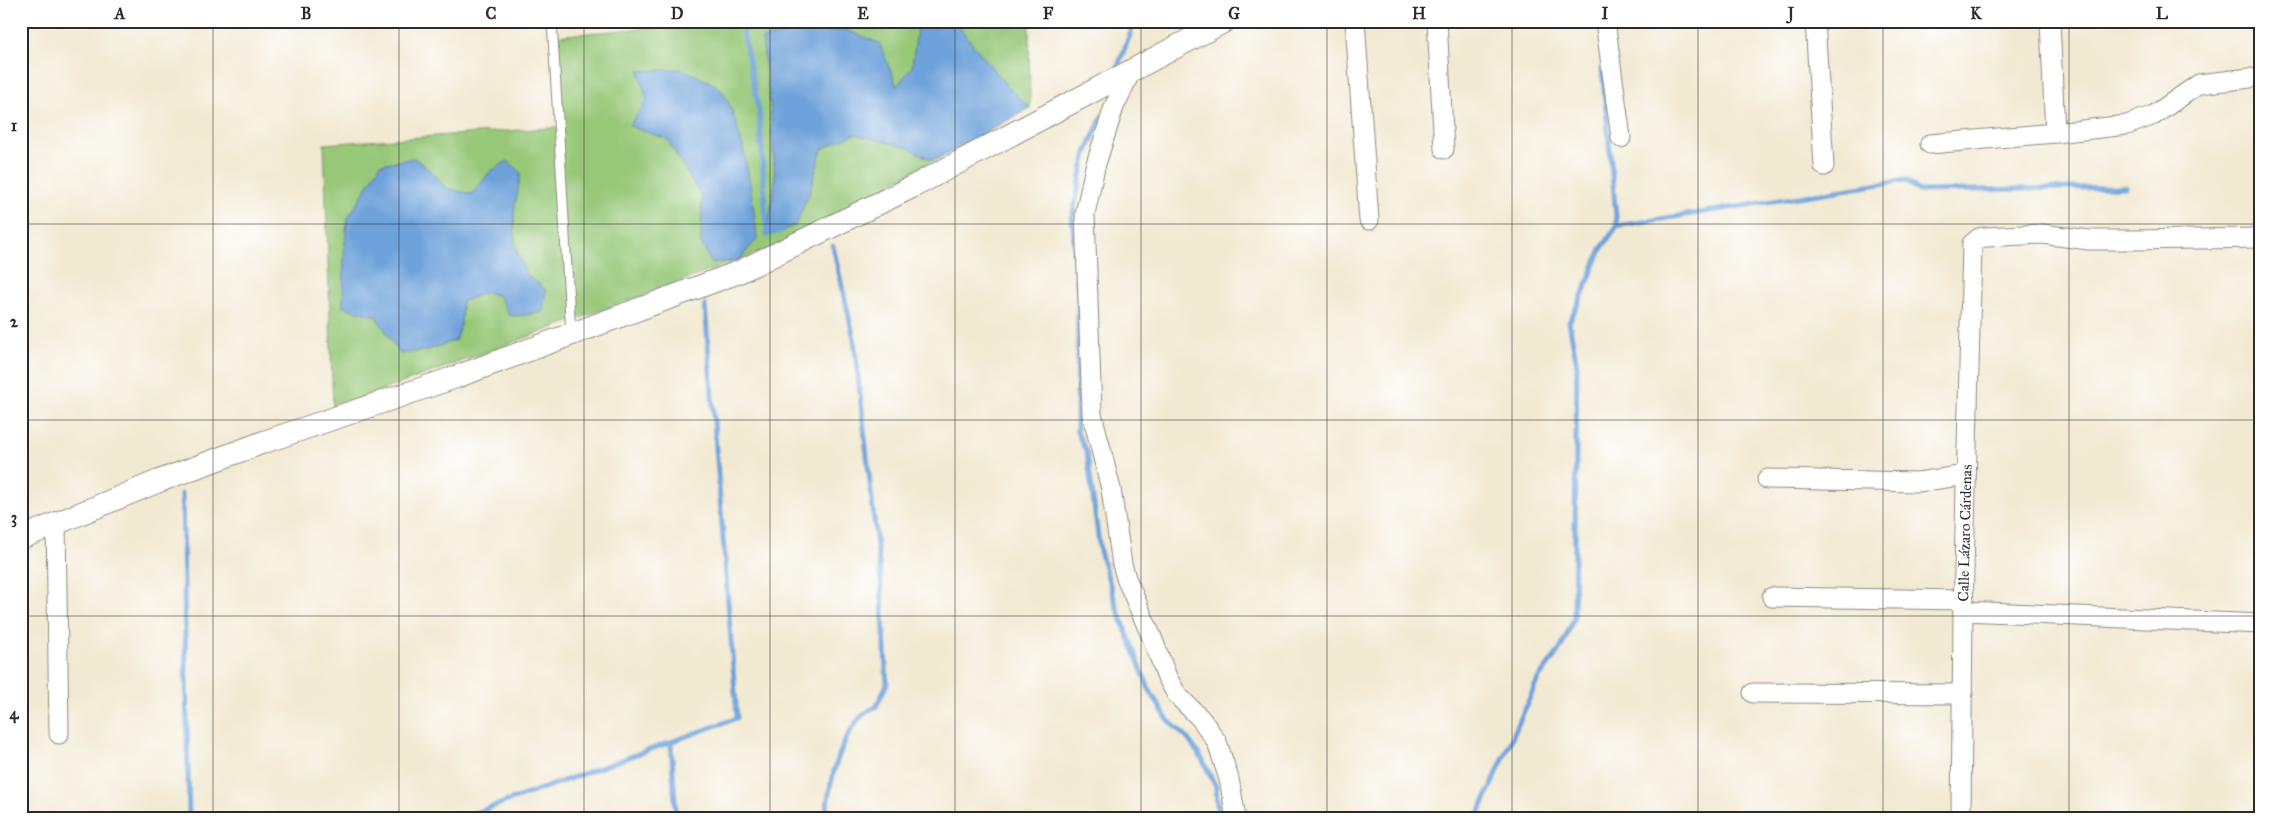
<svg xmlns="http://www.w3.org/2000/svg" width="2282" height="839" viewBox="0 0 2282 839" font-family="'IM FELL Great Primer',serif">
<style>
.green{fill:#97c878;stroke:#617a52}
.water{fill:#6ea2da;stroke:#4c6682}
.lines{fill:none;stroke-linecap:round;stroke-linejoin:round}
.stream{stroke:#6ea2da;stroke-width:5}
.service-casing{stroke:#8e8a7e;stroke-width:11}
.minor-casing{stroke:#8e8a7e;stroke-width:21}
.tertiary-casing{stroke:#8e8a7e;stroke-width:24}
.service{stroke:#fff;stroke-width:9}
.minor{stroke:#fff;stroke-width:19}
.tertiary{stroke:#fff;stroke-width:22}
.grid{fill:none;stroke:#2b2b2b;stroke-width:1;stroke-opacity:0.55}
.labels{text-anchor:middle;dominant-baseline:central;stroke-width:5;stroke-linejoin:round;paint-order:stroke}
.street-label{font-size:15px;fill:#2b2b2b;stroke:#fff}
.neatline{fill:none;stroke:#2b2b2b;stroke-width:2}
.grid-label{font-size:16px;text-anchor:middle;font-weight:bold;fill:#2b2b2b}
</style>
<rect width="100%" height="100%" fill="#fff"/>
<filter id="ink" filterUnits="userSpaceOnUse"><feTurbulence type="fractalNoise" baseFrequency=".02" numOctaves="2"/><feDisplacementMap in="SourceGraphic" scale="10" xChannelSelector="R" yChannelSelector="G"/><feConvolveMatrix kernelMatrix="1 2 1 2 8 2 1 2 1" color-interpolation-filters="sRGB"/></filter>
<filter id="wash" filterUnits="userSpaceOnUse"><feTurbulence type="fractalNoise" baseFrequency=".0096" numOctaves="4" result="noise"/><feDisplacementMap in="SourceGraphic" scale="20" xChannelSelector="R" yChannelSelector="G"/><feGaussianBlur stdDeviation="1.12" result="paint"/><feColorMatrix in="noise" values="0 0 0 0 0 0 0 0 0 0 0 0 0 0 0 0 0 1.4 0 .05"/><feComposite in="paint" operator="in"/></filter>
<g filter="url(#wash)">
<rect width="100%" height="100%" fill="#f2e9d2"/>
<!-- green -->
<path class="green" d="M724,21H1029L1030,108L772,248L333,408L324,144L563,127L555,36Z"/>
<!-- water -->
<g class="water">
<path d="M918,21H954L1007,86L1030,108L934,161L906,147L854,134L822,149L809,194L795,226L767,235L775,180L770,103L762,39L788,33L846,30L879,43L897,86L912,67Z"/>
<path d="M681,69C690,73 716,83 721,90C742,118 754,203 757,239L738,261L711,263L701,242L702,198L683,166L667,139L629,126L647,100L639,71Z"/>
<path d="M414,158L430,170L447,188L472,194L491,171L508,161L521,173L514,211L515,245L526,274L546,290L543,312L517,316L509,315L499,296L486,292L462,302L461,324L456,340L428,350L400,354L376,316L343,307L344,256L347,220L381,164Z"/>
</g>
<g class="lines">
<!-- stream -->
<g class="stream">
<path d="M741,21L759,110L767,235L783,230"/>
<path d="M1118,66L1135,21"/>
<path d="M1102,116L1086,153L1072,217L1078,295L1077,432L1087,453L1100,551L1117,608L1149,689L1167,719L1188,739L1202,759L1216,787L1218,818"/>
<path d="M1617,226L1906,180L1919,191L2126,187"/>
<path d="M182,494L189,818"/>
<path d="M671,743L676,818"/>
<path d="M461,818L737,718L705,305"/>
<path d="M826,818C828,785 843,719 876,707L887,684L881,582L854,339L833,246"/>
<path d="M1477,818L1538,679L1561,648L1574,618L1577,365L1569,322L1582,296L1601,249L1617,226L1602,67"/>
</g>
</g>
</g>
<g filter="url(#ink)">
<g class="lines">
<defs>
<path id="service" d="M552,21L571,334"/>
<g id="minor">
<path d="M1355,21L1369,220"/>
<path d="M1437,21L1444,149"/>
<path d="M1605,21L1621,138"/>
<path d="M1815,21L1824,166"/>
<path d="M2050,21L2055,133"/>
<path d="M1131,71L1114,107L1095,167L1085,214L1092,414L1111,489L1122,564L1126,578L1153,640L1167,677L1177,695L1201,719L1217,742L1229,779L1236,818"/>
<path d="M1930,144L2055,133L2127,125L2154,115L2199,84L2250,78"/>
<path d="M1767,479L1918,482L1966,475"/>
<path d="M56,523L59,734"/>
<path d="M1772,597L1964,600"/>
<path d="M1963,611L2261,624"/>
<path d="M1753,693L1963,694"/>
<path id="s1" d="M1961,818L1963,611L1972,244L1979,238L1986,237L2042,234L2089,240H2132L2261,238"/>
</g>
<path id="tertiary" d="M21,538L159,481L264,442L456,377L739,272L916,185L1225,21"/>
</defs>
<!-- service casing -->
<use href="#service" class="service-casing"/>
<!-- minor casing -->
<use href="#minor" class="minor-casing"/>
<!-- tertiary casing -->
<use href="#tertiary" class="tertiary-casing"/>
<!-- service -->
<use href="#service" class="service"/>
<!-- minor -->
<use href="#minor" class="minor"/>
<!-- tertiary -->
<use href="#tertiary" class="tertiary"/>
</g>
</g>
<!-- grid -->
<path class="grid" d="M213,21V818M399,21V818M584,21V818M770,21V818M955,21V818M1141,21V818M1327,21V818M1512,21V818M1698,21V818M1883,21V818M2069,21V818M21,224H2261M21,420H2261M21,616H2261"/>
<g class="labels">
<!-- street labels -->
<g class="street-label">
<text stroke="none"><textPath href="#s1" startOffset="285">Calle Lázaro Cárdenas</textPath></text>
</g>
</g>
<!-- margin -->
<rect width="2282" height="839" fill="none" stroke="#fff" stroke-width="55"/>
<rect x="28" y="28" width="2226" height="784" class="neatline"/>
<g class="grid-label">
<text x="120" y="19">A</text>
<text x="306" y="19">B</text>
<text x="491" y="19">C</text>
<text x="677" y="19">D</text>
<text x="863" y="19">E</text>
<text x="1048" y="19">F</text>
<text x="1234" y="19">G</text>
<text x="1419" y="19">H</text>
<text x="1605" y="19">I</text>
<text x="1791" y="19">J</text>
<text x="1976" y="19">K</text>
<text x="2162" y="19">L</text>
<text x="14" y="131">1</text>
<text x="14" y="327">2</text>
<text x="14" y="523">3</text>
<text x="14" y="719">4</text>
</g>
</svg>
